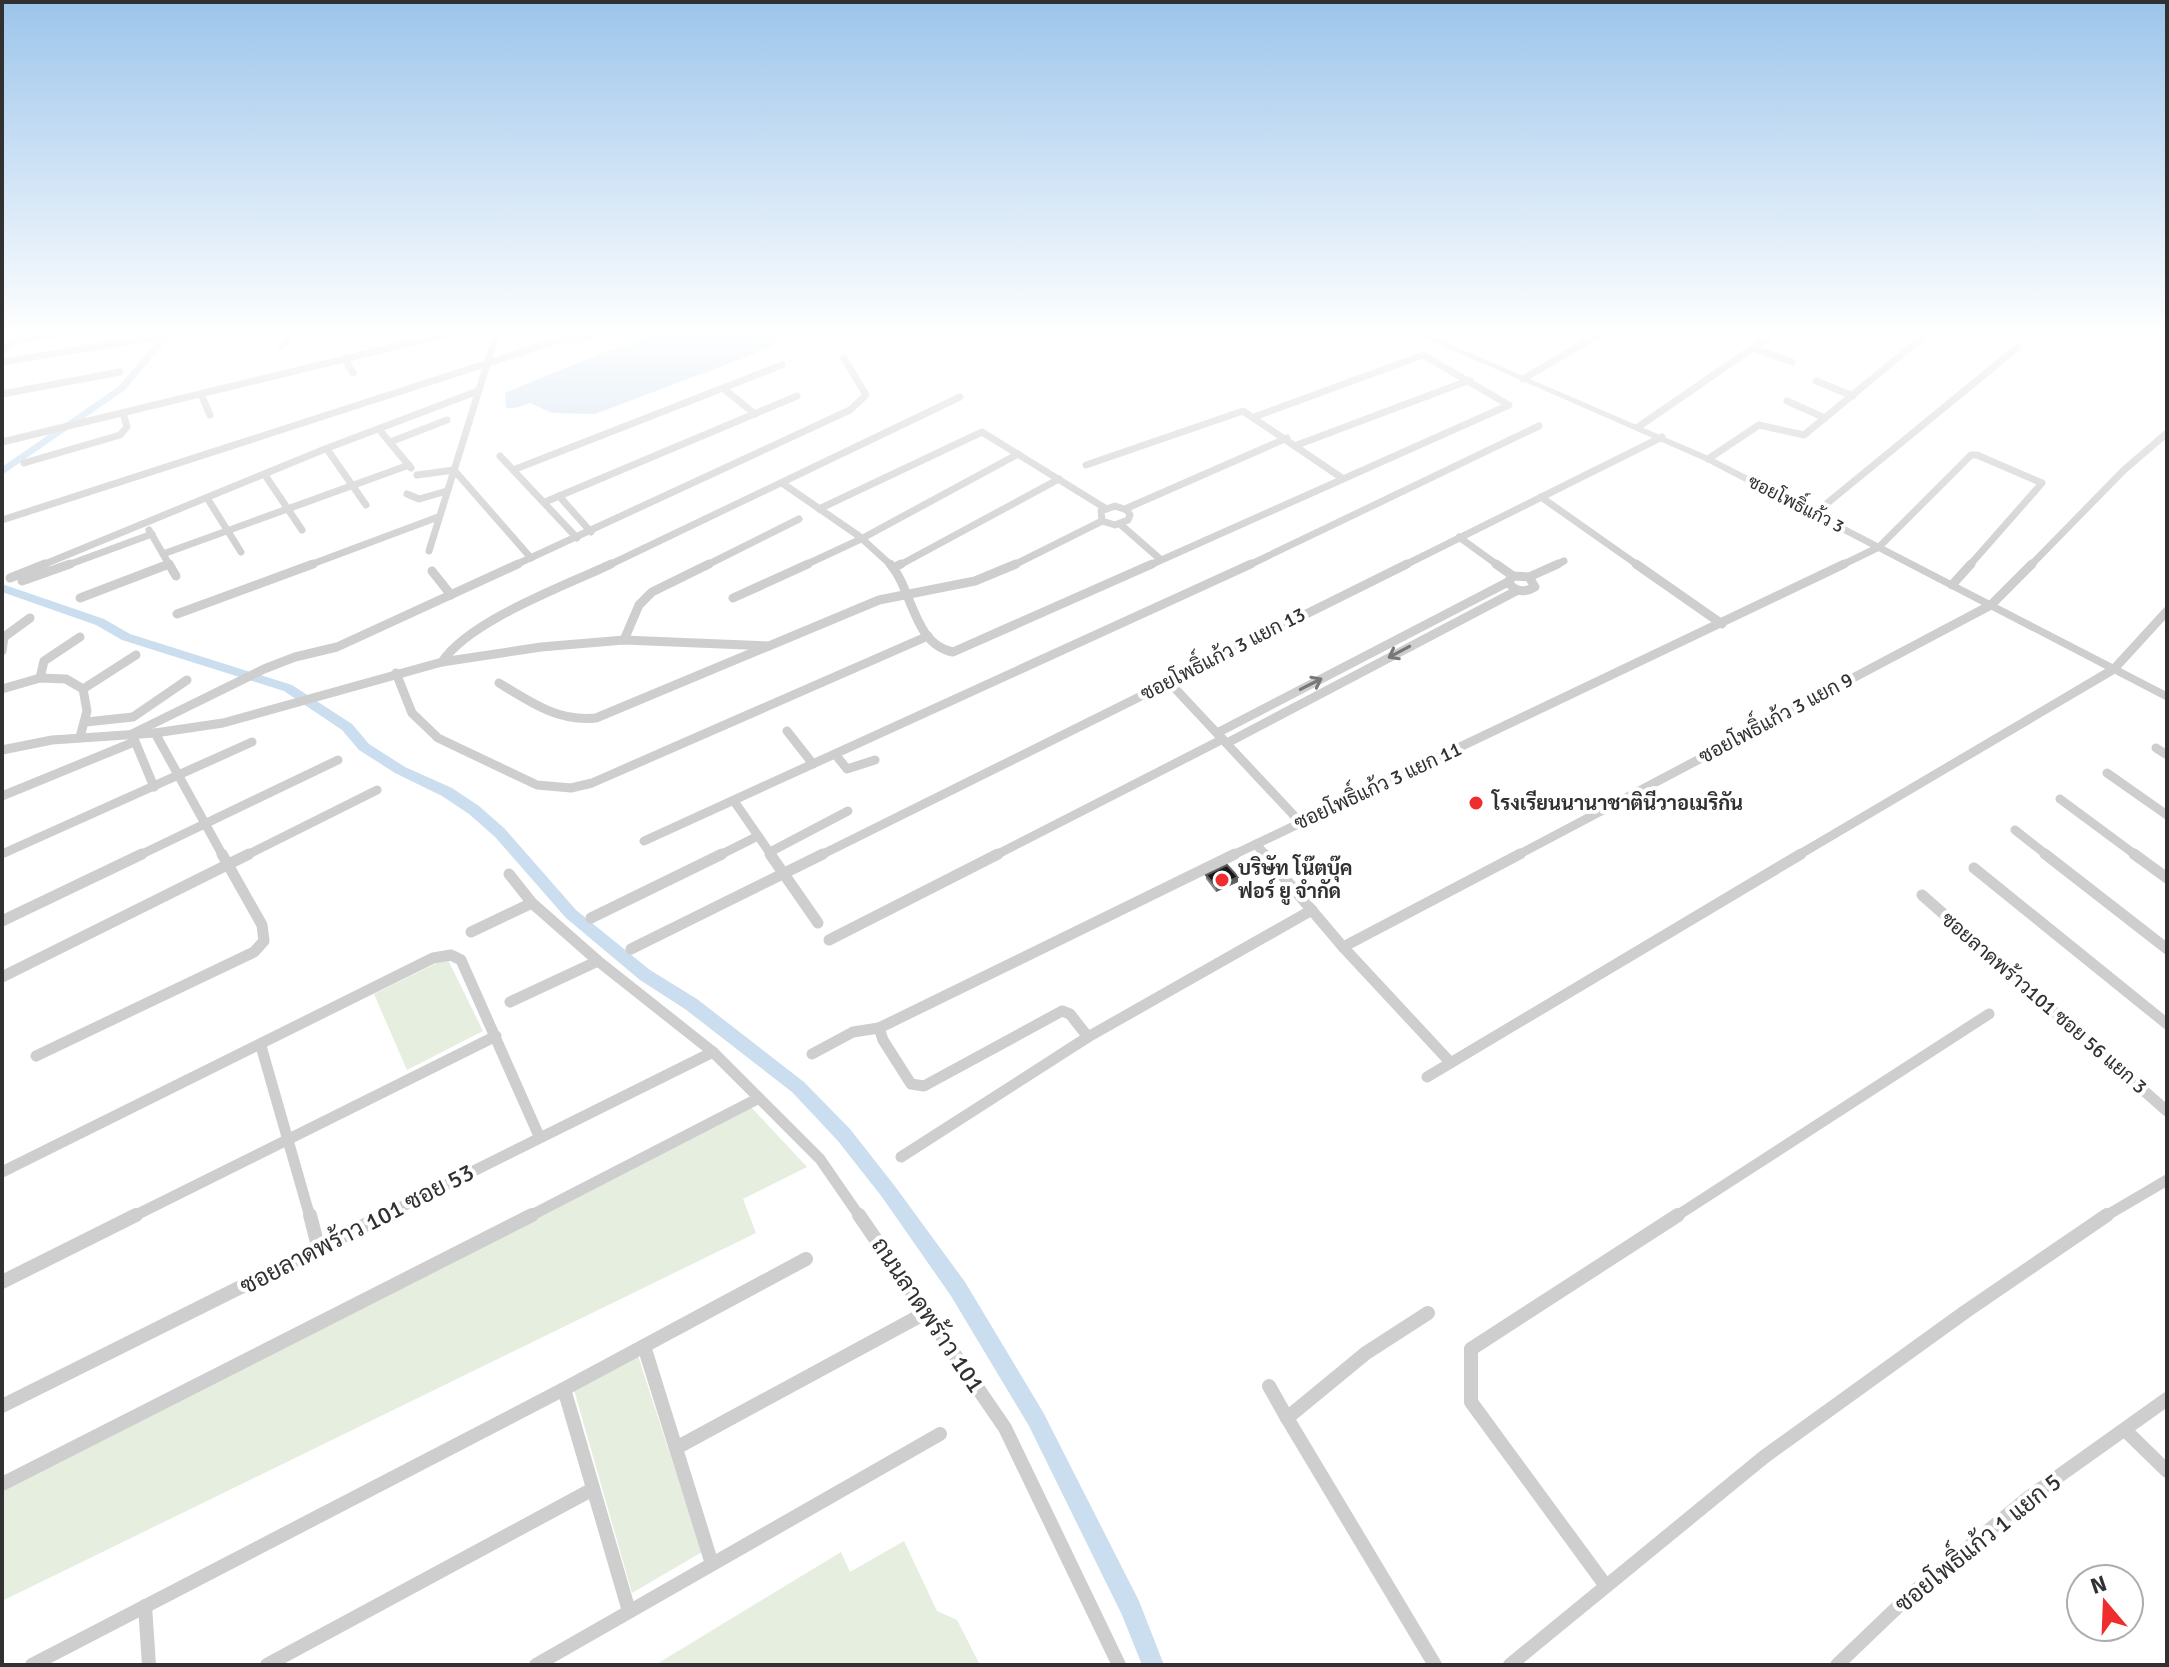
<svg xmlns="http://www.w3.org/2000/svg" width="2169" height="1667" viewBox="0 0 2169 1667" font-family="Signika,Sarabun,sans-serif">
<style>
.green{fill:#e6eedf}
.water{fill:#cadeef}
.lines{fill:none;stroke-linecap:round;stroke-linejoin:round}
.canal{fill:#cadeef;fill-rule:evenodd}
.minor-far3{stroke:#cecece;stroke-width:7}
.minor-far2{stroke:#cecece;stroke-width:9}
.minor-far1{stroke:#cecece;stroke-width:11}
.minor{stroke:#cecece;stroke-width:14}
.tertiary{fill:#cecece;fill-rule:evenodd}
.wall{fill:#8c8c8c}
.shaded-wall{fill:#5d5d5d}
.building{fill:#181818;stroke:#5d5d5d;stroke-width:2}
.oneway{stroke:#787878}
.poi-dot{fill:#ef2c2e;stroke:#fff;stroke-width:3}
.labels{text-anchor:middle;dominant-baseline:central;stroke-width:8;stroke-linejoin:round;paint-order:stroke}
.far-street-label{font-size:18px;fill:#313131;stroke:#fff}
.street-label{font-size:20px;fill:#313131;stroke:#fff}
.poi-label{font-size:20px;font-weight:bold;fill:#313131;stroke:#fff;text-anchor:start}
.near-street-label{font-size:24px;fill:#313131;stroke:#fff}
</style>
<rect width="100%" height="100%" fill="#fff"/>
<!-- green -->
<g class="green">
<path d="M447,958L483,1031L407,1070L374,994Z"/>
<path d="M750,1106L807,1167L743,1199L756,1233L2,1601V1488Z"/>
<path d="M638,1356L702,1552L632,1593L574,1390Z"/>
<path d="M904,1541L937,1611L957,1620L980,1665H655L841,1552L850,1572Z"/>
</g>
<!-- water -->
<path class="water" d="M662,332H777L779,340L767,349L595,414L552,413L530,403L515,408H506L505,393C557,371 608,350 662,332Z"/>
<g class="lines">
<!-- canal -->
<g class="canal">
<path d="M164,332H174L125,390L2,475V467L119,386Z"/>
<path d="M2,584L104,619L130,634L292,685L352,724L369,744L405,767L452,788L479,806L505,829L576,910L650,970L697,999L804,1082L850,1129L894,1185L965,1282L1043,1412L1139,1601L1164,1665H1142L1122,1615L1029,1426L951,1296L882,1197L838,1141L792,1092L685,1009L640,980L566,918L495,837L469,814L442,796L395,773L359,750L342,730L284,691L122,640L96,625L2,592Z"/>
</g>
<!-- minor-far3 -->
<g class="minor-far3">
<path d="M577,340L601,332"/>
<path d="M11,341L69,332"/>
<path d="M282,346L291,332"/>
<path d="M1753,348L1792,362"/>
<path d="M345,359L353,373"/>
<path d="M2,362L187,332"/>
<path d="M1523,379L1603,332"/>
<path d="M1816,381L1853,396"/>
<path d="M724,389L755,414"/>
<path d="M2,394L120,372"/>
<path d="M201,394L210,415"/>
<path d="M1787,401L1825,418"/>
<path d="M1638,427L1776,332"/>
<path d="M382,433L411,468"/>
<path d="M2,442L455,332"/>
<path d="M390,442L447,420"/>
<path d="M1297,445L1470,380"/>
<path d="M329,452L366,505"/>
<path d="M500,456L577,538"/>
<path d="M1708,459L1759,425L1804,435L1929,332"/>
<path d="M24,463L120,435L127,427L123,413"/>
<path d="M1086,465L1243,411L1342,478"/>
<path d="M513,470L782,365"/>
<path d="M417,475L454,470L531,558"/>
<path d="M267,478L302,530"/>
<path d="M782,483L859,536L892,566"/>
<path d="M407,494L419,499L447,491"/>
<path d="M559,496L591,532"/>
<path d="M1541,497L1639,566"/>
<path d="M209,501L241,552"/>
<path d="M545,502L797,396"/>
<path d="M1115,506L1127,510L1130,515L1128,520L1115,525L1102,521L1101,511Z"/>
<path d="M819,509L982,432L1105,508"/>
<path d="M1125,509L1287,438"/>
<path d="M1814,514L2018,347"/>
<path d="M2,520L584,332"/>
<path d="M1120,524L1160,559"/>
<path d="M149,530L170,566"/>
<path d="M1459,537L1499,566"/>
<path d="M429,551L497,332"/>
<path d="M163,554L409,465"/>
<path d="M40,566L325,449L478,391"/>
<path d="M65,566L152,534"/>
<path d="M165,566L169,564"/>
<path d="M307,566L438,517"/>
<path d="M513,566L850,410L866,395L844,358"/>
<path d="M607,566L960,397"/>
<path d="M705,566L799,519"/>
<path d="M803,566L861,539L1018,454"/>
<path d="M898,566L1059,479"/>
<path d="M1012,566L1102,521"/>
<path d="M1148,566L1509,405L1423,355L1254,417"/>
<path d="M1247,566L1539,426"/>
<path d="M1403,566L1662,437"/>
<path d="M1554,566L1564,561"/>
<path d="M1840,566L1879,547L1971,455H1977L2042,483L1969,566"/>
<path d="M2030,566L2124,470L2167,433"/>
</g>
<!-- minor-far2 -->
<g class="minor-far2">
<path d="M169,564L176,576"/>
<path d="M890,564C913,590 913,644 953,652L1152,564"/>
<path d="M1496,564L1513,576"/>
<path d="M1636,564L1722,624"/>
<path d="M895,567L901,564"/>
<path d="M432,571L451,595"/>
<path d="M1513,576L1529,577L1535,587C1525,593 1515,592 1508,582Z"/>
<path d="M1529,577L1558,564"/>
<path d="M10,578L45,564"/>
<path d="M22,581L70,564"/>
<path d="M1952,585L1971,564"/>
<path d="M80,598L169,564"/>
<path d="M733,598L808,564"/>
<path d="M177,614L313,564"/>
<path d="M80,637L44,661L40,678L66,679L83,689L87,711L80,737"/>
<path d="M624,640L639,605L652,592L709,564"/>
<path d="M2,651L4,637L30,618"/>
<path d="M442,662C470,620 565,586 611,564"/>
<path d="M396,673L412,713L438,738L537,785L571,788L592,783L928,636"/>
<path d="M1169,682L1300,822"/>
<path d="M499,683C530,702 558,722 596,718L879,600L975,581L1016,564"/>
<path d="M2,689L40,678"/>
<path d="M83,689L136,655"/>
<path d="M86,722L133,717L187,680"/>
<path d="M787,731L813,764"/>
<path d="M155,733L223,856"/>
<path d="M1217,733L1508,582"/>
<path d="M1227,743L1518,590"/>
<path d="M2156,748L2167,755"/>
<path d="M2,750L52,740L155,733L223,723L442,662L541,647L624,640L769,646"/>
<path d="M835,754L847,769L875,760"/>
<path d="M2107,773L2167,815"/>
<path d="M154,787L132,734L264,669L295,657L337,647L518,564"/>
<path d="M2,796L134,742"/>
<path d="M2060,799L2137,856"/>
<path d="M734,801L772,856"/>
<path d="M2015,830L2048,856"/>
<path d="M644,841L1251,564"/>
<path d="M1256,844L1266,856"/>
<path d="M770,852L848,811"/>
<path d="M2,854L252,742"/>
<path d="M138,856L338,760"/>
<path d="M245,856L377,790"/>
<path d="M718,856L758,836"/>
<path d="M819,856L1407,564"/>
<path d="M994,856L1223,739"/>
<path d="M1231,856L1844,564"/>
<path d="M1516,856L1991,605L2032,564"/>
<path d="M1797,856L2114,669L2167,611"/>
</g>
<!-- minor-far1 -->
<g class="minor-far1">
<path d="M770,854L818,923"/>
<path d="M1264,854L1343,947L1450,1062"/>
<path d="M2045,854L2167,949"/>
<path d="M2134,854L2167,878"/>
<path d="M1974,868L2167,1024"/>
<path d="M509,874L532,903L598,961L713,1052L820,1159L860,1217"/>
<path d="M1922,895L2167,1111"/>
<path d="M591,918L722,854"/>
<path d="M2,921L142,854"/>
<path d="M471,932L532,903"/>
<path d="M829,940L998,854"/>
<path d="M1343,947L1520,854"/>
<path d="M631,949L823,854"/>
<path d="M2,977L249,854"/>
<path d="M510,1002L598,961"/>
<path d="M879,1028L1235,854"/>
<path d="M879,1028L883,1040L911,1084L924,1086L1062,1011L1070,1014L1088,1037L1312,910"/>
<path d="M261,1046L310,1217"/>
<path d="M812,1054L853,1032L879,1028"/>
<path d="M36,1056L254,952L264,941L262,925L222,854"/>
<path d="M1427,1077L1801,854"/>
<path d="M901,1157L1088,1037"/>
<path d="M2,1172L433,958L451,955L461,960L539,1136"/>
<path d="M132,1217L496,1036"/>
<path d="M381,1217L713,1052"/>
<path d="M528,1217L759,1098"/>
<path d="M1675,1217L1989,1014"/>
<path d="M2104,1217L2167,1180"/>
</g>
<!-- minor -->
<g class="minor">
<path d="M310,1215L319,1250"/>
<path d="M859,1215L1005,1428L1119,1665"/>
<path d="M2,1282L136,1215"/>
<path d="M1428,1313L1366,1353L1287,1418L1435,1665"/>
<path d="M644,1346L712,1564"/>
<path d="M1269,1386L1287,1418"/>
<path d="M564,1389L629,1611"/>
<path d="M2,1406L385,1215"/>
<path d="M2126,1431L2167,1471"/>
<path d="M676,1448L927,1312"/>
<path d="M2,1484L532,1215"/>
<path d="M1606,1586L1471,1402V1349L1678,1215"/>
<path d="M145,1606L149,1665"/>
<path d="M32,1665L564,1389L806,1259"/>
<path d="M267,1665L593,1489"/>
<path d="M536,1665L940,1434"/>
<path d="M1510,1665L1764,1457L1965,1312L2107,1215"/>
<path d="M1837,1665L1908,1597L2028,1498L2167,1399"/>
</g>
<!-- tertiary -->
<g class="tertiary">
<path d="M16,332H24L5,355H2V348Z"/>
<path d="M1411,332H1421L1711,457L2167,692V701L1705,461Z"/>
</g>
</g>
<!-- wall -->
<path class="wall" d="M1206,875L1238,877V882L1216,892L1206,879Z"/>
<!-- shaded-wall -->
<path class="shaded-wall" d="M1238,877V882L1216,892L1217,888Z"/>
<!-- building -->
<path class="building" d="M1227,865L1238,877L1217,888L1206,875Z"/>
<!-- one-way arrows -->
<defs><path id="oneway-shaft" d="M-6 0H5M1.5-3L5.5 0L1.5 3" fill="none" stroke-width="1.6" stroke-linecap="round" stroke-linejoin="round" transform="scale(2)"/></defs>
<g class="oneway">
<use href="#oneway-shaft" transform="translate(1399 652) rotate(152)"/>
<use href="#oneway-shaft" transform="translate(1311 684) rotate(-27)"/>
</g>
<!-- sky -->
<linearGradient id="sky" x2="0" y2="1"><stop stop-color="#9cc5eb"/><stop offset="0.59" stop-color="#fff"/><stop offset="1" stop-color="#fff" stop-opacity="0"/></linearGradient>
<rect width="2169" height="565" fill="url(#sky)"/>
<!-- markers -->
<g class="poi-dot">
<circle cx="1476" cy="803" r="8"/>
<circle cx="1222" cy="880" r="8"/>
</g>
<g class="labels">
<!-- far-street labels -->
<g class="far-street-label">
<text transform="translate(1796 504) rotate(27)">ซอยโพธิ์แก้ว 3</text>
</g>
<!-- street labels -->
<g class="street-label">
<text transform="translate(1223 654) rotate(-27)">ซอยโพธิ์แก้ว 3 แยก 13</text>
<text transform="translate(1776 718) rotate(-28)">ซอยโพธิ์แก้ว 3 แยก 9</text>
<text transform="translate(1378 786) rotate(-25)">ซอยโพธิ์แก้ว 3 แยก 11</text>
<text transform="translate(2044 1003) rotate(41)">ซอยลาดพร้าว101 ซอย 56 แยก 3</text>
</g>
<!-- poi labels -->
<g class="poi-label">
<text x="1492" y="803">โรงเรียนนานาชาตินีวาอเมริกัน</text>
<text x="1238" y="868">บริษัท โน๊ตบุ๊ค<tspan x="1238" dy="23">ฟอร์ ยู จำกัด</tspan></text>
</g>
<!-- near-street labels -->
<g class="near-street-label">
<text transform="translate(357 1229) rotate(-27)">ซอยลาดพร้าว 101 ซอย 53</text>
<text transform="translate(928 1315) rotate(56)">ถนนลาดพร้าว 101</text>
<text transform="translate(1978 1543) rotate(-39)">ซอยโพธิ์แก้ว 1 แยก 5</text>
</g>
</g>
<!-- border -->
<rect width="2169" height="1667" fill="none" stroke="#313131" stroke-width="8"/>
<!-- north arrow -->
<g transform="translate(2105 1603) rotate(341)"><circle r="38" fill="#ffffff" stroke="#adadad" stroke-width="2"/>
<path d="M0-6L14 30L0 20L-14 30Z" fill="#ef2c2e"/>
<text y="-12" font-size="22" font-weight="bold" text-anchor="middle" fill="#313131">N</text>
</g>
</svg>
